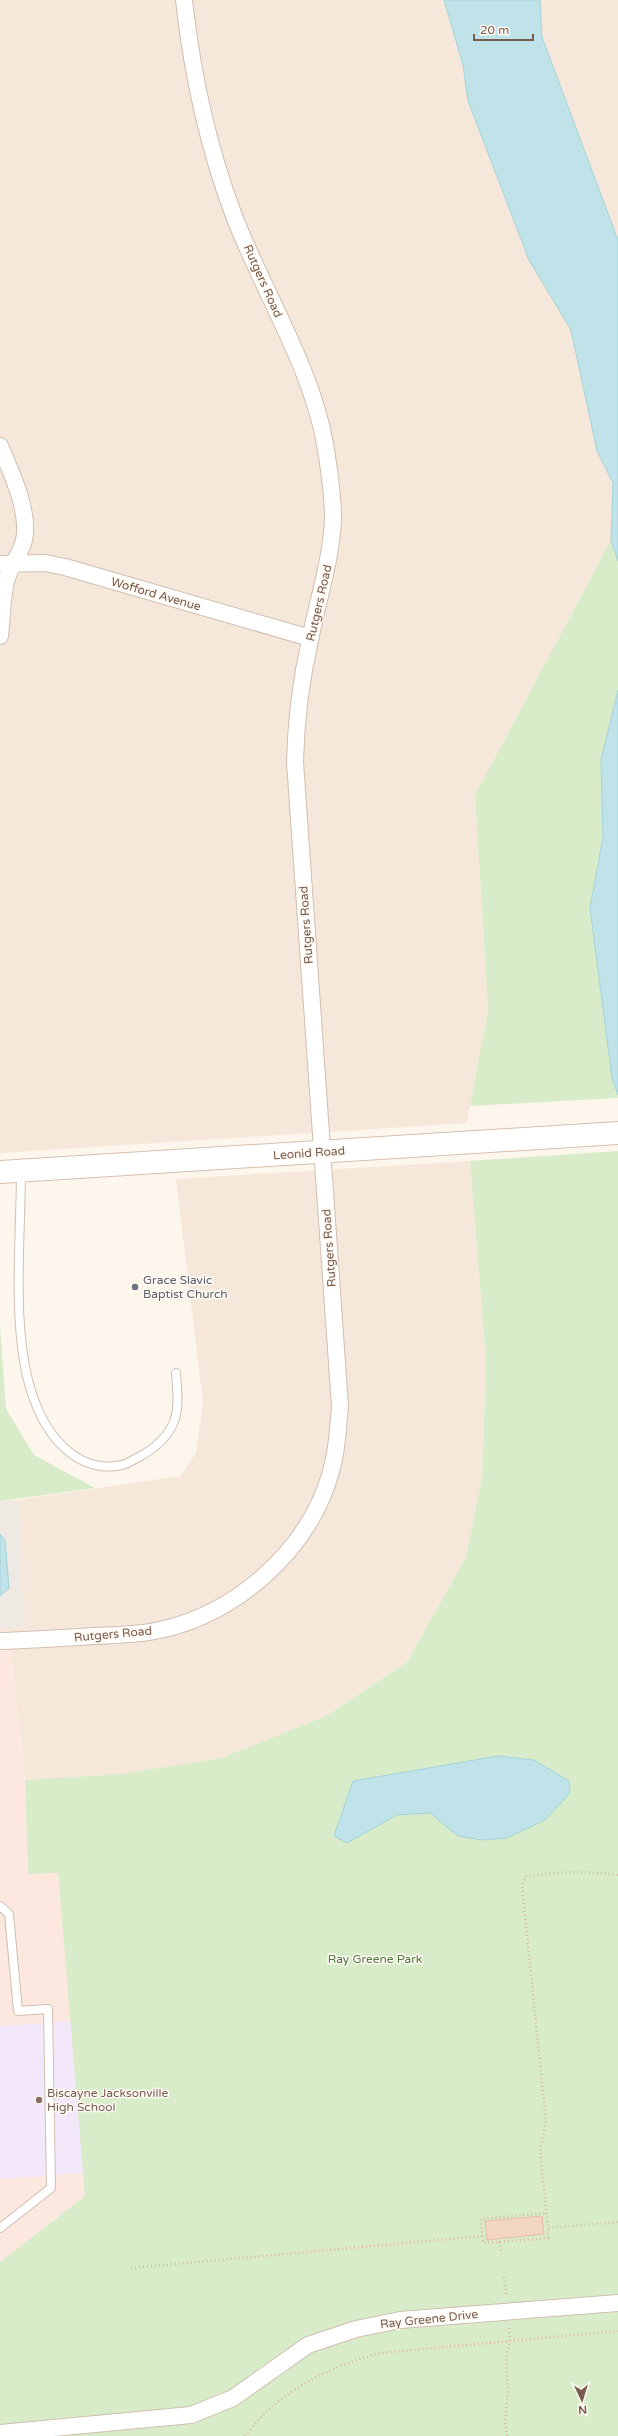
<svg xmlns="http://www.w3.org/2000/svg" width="618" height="2436" viewBox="0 0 618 2436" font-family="'Varela Round',sans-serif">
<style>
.residential{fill:#f5e8da}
.commercial{fill:#fde8e0}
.industrial{fill:#efe9e4}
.education{fill:#f3e8fa}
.green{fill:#d8ecc9}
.water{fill:#bfe3e8;stroke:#a5d3da}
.building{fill:#f3d5c3;stroke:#e6bba3}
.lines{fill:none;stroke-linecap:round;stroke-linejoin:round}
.lane-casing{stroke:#d1beb0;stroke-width:10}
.street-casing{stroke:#d1beb0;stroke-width:18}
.secondary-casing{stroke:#d6c0b0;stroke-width:24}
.path{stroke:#d9b8a5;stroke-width:2.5;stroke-dasharray:1 3;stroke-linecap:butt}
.lane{stroke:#fff;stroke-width:8}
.street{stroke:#fff;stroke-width:16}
.secondary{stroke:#fff;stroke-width:22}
.worship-dot{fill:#6b7280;stroke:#fffaf3;stroke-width:1.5}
.education-dot{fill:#8d6e63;stroke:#fffaf3;stroke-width:1.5}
.labels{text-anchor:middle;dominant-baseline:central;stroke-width:3;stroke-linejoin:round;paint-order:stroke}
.street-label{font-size:12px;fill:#7a5c4d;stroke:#fffaf3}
.worship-label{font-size:12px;fill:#5b616d;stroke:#fffaf3;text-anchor:start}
.park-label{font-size:12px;fill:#537a41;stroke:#fffaf3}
.education-label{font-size:12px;fill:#785e54;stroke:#fffaf3;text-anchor:start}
</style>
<rect width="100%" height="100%" fill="#fdf6ec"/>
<!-- residential -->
<g class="residential">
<path d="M0,0H444L463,65L468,101L529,260L571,330L597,451L613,483L611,540L475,795L488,1010L467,1123L0,1153Z"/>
<path d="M540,0H618V240L542,37Z"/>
<path d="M470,1161L486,1362L482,1477L466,1557L407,1662L326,1716L221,1758L121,1774L25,1780L8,1628L24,1627L18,1500L180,1476L196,1453L203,1403L176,1179Z"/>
</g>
<!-- commercial -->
<g class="commercial">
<path d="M8,1628L25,1780L28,1874L58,1873L71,2021L0,2026V1629Z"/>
<path d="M84,2173L85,2196L0,2262V2179Z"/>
</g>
<!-- industrial -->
<path class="industrial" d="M18,1500L24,1627L0,1629V1501Z"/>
<!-- education -->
<path class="education" d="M71,2021L84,2173L0,2179V2026Z"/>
<!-- green -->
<g class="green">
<path d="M611,540L618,561V690L601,760L603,837L590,908L618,1098L470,1106L488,1010L475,795Z"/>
<path d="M618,1151V2436H0V2262L85,2196L58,1873L28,1874L25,1780L121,1774L221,1758L326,1716L407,1662L466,1557L482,1477L486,1362L470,1161Z"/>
<path d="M0,1324L6,1409L34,1455L95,1488L0,1501Z"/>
</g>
<!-- water -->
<g class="water">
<path d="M444,0H540L542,37L618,240V561L611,540L613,483L597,451L571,330L529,260L468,101L463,65Z"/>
<path d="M618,690V1095L612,1078L590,908L603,837L601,760Z"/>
<path d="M0,1534L5,1540L9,1588L0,1596Z"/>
<path d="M498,1756L534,1760L569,1781L570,1793L545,1820L507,1838L482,1840L458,1836L430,1813L397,1815L347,1843L334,1836L353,1781Z"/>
</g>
<!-- building -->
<path class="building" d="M542,2216L544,2234L487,2240L485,2221Z"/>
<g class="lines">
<defs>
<g id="lane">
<path d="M21,1171C21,1240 10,1339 35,1402C49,1439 79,1474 122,1465C128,1464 134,1459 139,1457C152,1450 166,1439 173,1424C180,1409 177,1389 176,1373"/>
<path d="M0,1906L9,1914L18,2011L48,2009L51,2188L0,2228"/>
</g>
<g id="street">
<path d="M0,446C11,472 30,511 24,540C21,554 9,567 6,582C2,599 2,619 0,636"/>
<path d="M0,564L45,563L65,567L310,638"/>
<path d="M0,1641C31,1640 63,1638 94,1636C114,1635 135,1635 155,1631C233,1616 307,1553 330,1475C337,1452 338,1429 340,1406L295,762C296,720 301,680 310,640C318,599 331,561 333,519C333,495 329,468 325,444C312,368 262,289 234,216C208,147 192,73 184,0"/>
<path d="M0,2433L191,2415L233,2398L308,2345L356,2329L400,2320L618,2303"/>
</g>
<path id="secondary" d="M0,1172L618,1133"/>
</defs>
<!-- lane casing -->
<use href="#lane" class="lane-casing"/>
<!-- street casing -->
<use href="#street" class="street-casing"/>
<!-- secondary casing -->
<use href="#secondary" class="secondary-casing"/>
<!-- path -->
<g class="path">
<path d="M618,1875C584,1871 558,1871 525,1877L522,1886L546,2122L540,2149L548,2228L618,2222"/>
<path d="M482,2236L483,2243L548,2238V2228"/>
<path d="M499,2242L502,2254"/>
<path d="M131,2268L482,2236L481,2219L546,2213"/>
<path d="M504,2277L506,2294"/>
<path d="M245,2436C277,2392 328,2367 380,2353L618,2331"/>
<path d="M507,2436L505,2421L508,2392L506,2359L510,2341L509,2328"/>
</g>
<!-- lane -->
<use href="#lane" class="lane"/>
<!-- street -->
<use href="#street" class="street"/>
<!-- secondary -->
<use href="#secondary" class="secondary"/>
</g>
<!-- markers -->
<circle class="worship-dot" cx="135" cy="1287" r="4"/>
<circle class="education-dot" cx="39" cy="2100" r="4"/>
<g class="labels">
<!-- street labels -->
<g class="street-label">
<text transform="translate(263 281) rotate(66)">Rutgers Road</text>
<text transform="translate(156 594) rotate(16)">Wofford Avenue</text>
<text transform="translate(319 603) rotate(-77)">Rutgers Road</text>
<text transform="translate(306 925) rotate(-94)">Rutgers Road</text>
<text transform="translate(309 1153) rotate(-4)">Leonid Road</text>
<text transform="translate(329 1248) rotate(-94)">Rutgers Road</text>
<text transform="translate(113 1634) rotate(-5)">Rutgers Road</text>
<text transform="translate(429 2319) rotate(-6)">Ray Greene Drive</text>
</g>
<!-- worship labels -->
<g class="worship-label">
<text x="143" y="1280">Grace Slavic<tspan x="143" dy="14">Baptist Church</tspan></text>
</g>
<!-- park labels -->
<g class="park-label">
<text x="375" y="1959">Ray Greene Park</text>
</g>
<!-- education labels -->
<g class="education-label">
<text x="47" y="2093">Biscayne Jacksonville<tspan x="47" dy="14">High School</tspan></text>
</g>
</g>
<!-- north arrow -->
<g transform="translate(582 2400) rotate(176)" stroke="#fffaf3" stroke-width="3" paint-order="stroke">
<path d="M0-3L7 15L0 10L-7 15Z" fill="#7a5c4d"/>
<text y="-6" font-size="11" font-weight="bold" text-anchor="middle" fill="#7a5c4d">N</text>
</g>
<!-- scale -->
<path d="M474 34v6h59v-6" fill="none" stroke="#7a5c4d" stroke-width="2"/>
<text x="480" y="34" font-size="12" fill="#7a5c4d" stroke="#fffaf3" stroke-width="3" paint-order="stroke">20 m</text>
</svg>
